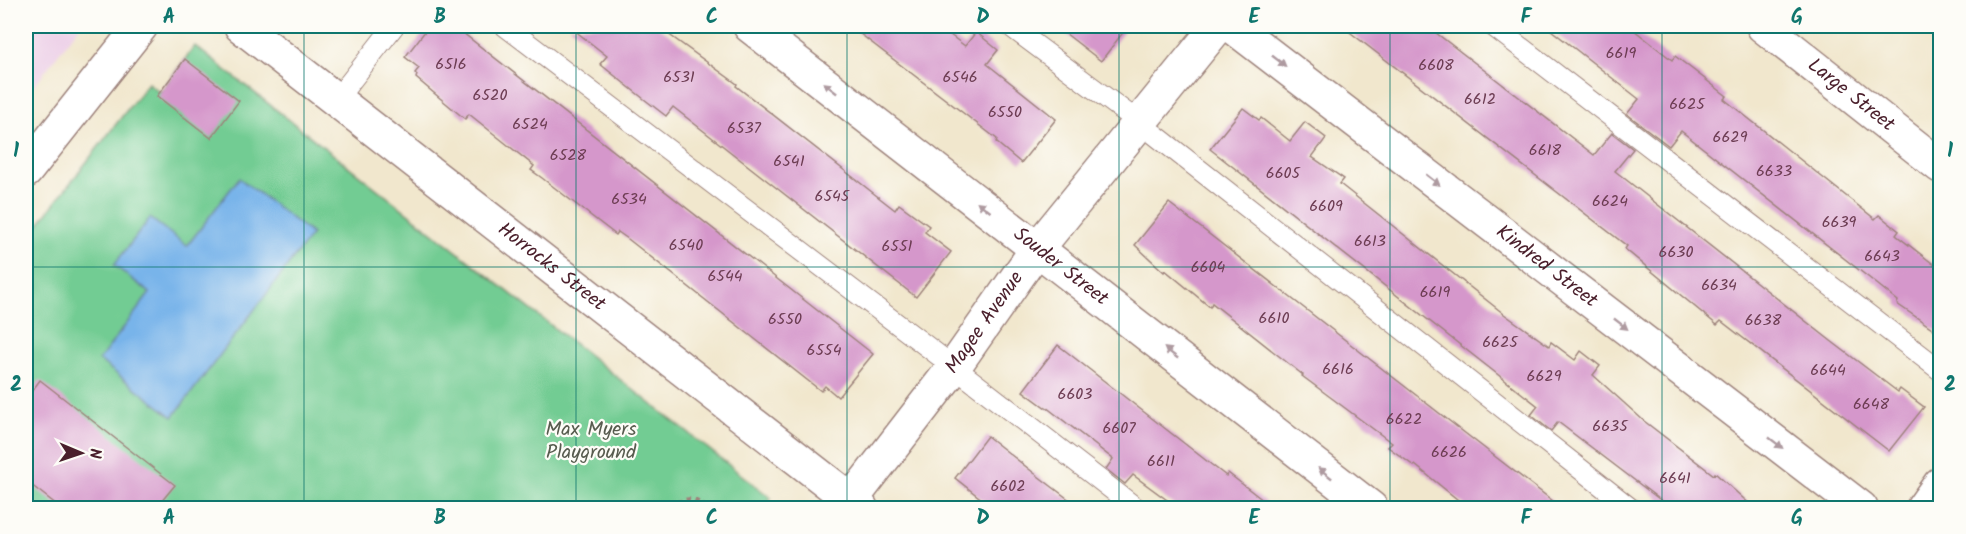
<svg xmlns="http://www.w3.org/2000/svg" width="1966" height="534" viewBox="0 0 1966 534" font-family="Kalam,sans-serif">
<style>
.built{fill:#edd0e8}
.green{fill:#72cc93;stroke:#5e765f;stroke-width:1.5}
.water{fill:#78b4ea;stroke:#616a8a;stroke-width:1.5}
.building{fill:#d597cb}
.lines{fill:none;stroke-linecap:round;stroke-linejoin:round}
.service-casing{stroke:#9e837c;stroke-width:22}
.minor-casing{stroke:#9e837c;stroke-width:36}
.tertiary-casing{stroke:#9e837c;stroke-width:36}
.path{stroke:#9e837c;stroke-width:4;stroke-dasharray:4.5 4.5;stroke-linecap:butt}
.service{stroke:#fff;stroke-width:20}
.minor{stroke:#fff;stroke-width:33}
.tertiary{stroke:#fff;stroke-width:33}
.oneway{fill:#ae9aa0}
.grid{fill:none;stroke:#0f766e;stroke-width:1.5;stroke-opacity:0.55}
.labels{text-anchor:middle;dominant-baseline:central;stroke-width:4.5;stroke-linejoin:round;paint-order:stroke}
.number-label{font-size:16px;fill:#6d3d53}
.street-label{font-size:20px;fill:#4a1f2b;stroke:#fdfcf7}
.park-label{font-size:20px;fill:#585c4f;stroke:#fdfcf7}
.neatline{fill:none;stroke:#0f766e;stroke-width:2}
.grid-label{font-size:20px;text-anchor:middle;font-weight:bold;fill:#0f766e}
</style>
<rect width="100%" height="100%" fill="#fdfcf7"/>
<filter id="ink" filterUnits="userSpaceOnUse"><feTurbulence type="fractalNoise" baseFrequency=".0167" numOctaves="2"/><feDisplacementMap in="SourceGraphic" scale="12" xChannelSelector="R" yChannelSelector="G"/><feConvolveMatrix kernelMatrix="1 2 1 2 8 2 1 2 1" color-interpolation-filters="sRGB"/></filter>
<filter id="wash" filterUnits="userSpaceOnUse"><feTurbulence type="fractalNoise" baseFrequency=".008" numOctaves="4" result="noise"/><feDisplacementMap in="SourceGraphic" scale="24" xChannelSelector="R" yChannelSelector="G"/><feGaussianBlur stdDeviation="1.35" result="paint"/><feColorMatrix in="noise" values="0 0 0 0 0 0 0 0 0 0 0 0 0 0 0 0 0 1.4 0 .05"/><feComposite in="paint" operator="in"/></filter>
<g filter="url(#wash)">
<rect width="100%" height="100%" fill="#f1e7cd"/>
<!-- built -->
<path class="built" d="M26,26H80L26,96Z"/>
<!-- green -->
<path class="green" d="M195,46L771,498L763,508H26V240L148,83L160,92Z"/>
<!-- water -->
<path class="water" d="M239,178L312,234L173,417L99,360L150,293L114,265L150,218L187,246Z"/>
<g id="blocks">
<!-- building -->
<g class="building">
<path d="M429,26H454L873,354L838,397L825,386L821,391L628,239L618,232L616,235L542,178L531,170L534,166L469,114L465,119L416,78L417,75L415,73L419,68L405,57Z"/>
<path d="M569,26H657L737,84L736,86L895,210L899,204L929,226L925,232L951,252L916,297L673,107L666,116L644,99L600,64L607,56Z"/>
<path d="M850,26H938L965,46L976,32L998,50L987,64L1056,119L1021,163L996,142L997,139Z"/>
<path d="M1056,26H1128L1101,61Z"/>
<path d="M1342,26H1427L1594,155L1612,133L1633,149L1615,171L1831,341L1898,392L1900,389L1924,407L1889,451L1721,321L1717,325L1625,249L1627,246Z"/>
<path d="M1546,26H1629L1672,60L1675,56L1727,96L1724,99L1875,219L1879,215L1899,231L1896,235L1941,270V334L1897,304L1898,301L1877,284L1681,131L1669,146L1627,114L1639,99Z"/>
<path d="M185,59L239,101L211,138L157,96Z"/>
<path d="M1243,108L1259,120L1261,118L1290,141L1305,122L1326,138L1312,157L1344,179L1340,184L1504,314L1549,346L1551,342L1575,360L1581,351L1600,366L1593,375L1644,421L1714,475L1715,473L1754,508H1671L1558,422L1551,431L1531,415L1538,406L1210,149Z"/>
<path d="M1169,203L1497,458L1562,508H1468L1415,465L1414,466L1388,447L1392,443L1302,376L1303,375L1212,303L1210,307L1165,270L1164,272L1135,245Z"/>
<path d="M1058,345L1226,476L1228,473L1273,508H1178L1133,475L1125,484L1106,469L1113,459L1046,407V408L1023,391Z"/>
<path d="M40,380L175,485L156,508H61L26,481V399Z"/>
<path d="M987,436L1034,473L1080,508H993L955,478Z"/>
</g>
</g>
</g>
<g filter="url(#ink)">
<use href="#blocks" fill-opacity="0" stroke="#9e837c" stroke-width="1.5"/>
<g class="lines">
<defs>
<g id="service">
<path d="M505,26L954,367L1136,508"/>
<path d="M1010,26L1140,123L1630,508"/>
<path d="M1493,26L1940,370"/>
<path d="M336,100L394,26"/>
</g>
<g id="minor">
<path id="s1" d="M241,26L861,508"/>
<path id="s2" d="M750,26L1371,508"/>
<path id="s3" d="M1232,26L1861,508"/>
<path d="M26,171L141,26"/>
<path id="s4" d="M845,508L954,367L1037,249L1218,26"/>
<path d="M1923,508L1940,484"/>
</g>
<g id="tertiary">
<path id="s5" d="M1763,26L1940,166"/>
</g>
</defs>
<!-- service casing -->
<use href="#service" class="service-casing"/>
<!-- minor casing -->
<use href="#minor" class="minor-casing"/>
<!-- tertiary casing -->
<use href="#tertiary" class="tertiary-casing"/>
<!-- path -->
<path class="path" d="M670,508C681,497 695,496 706,508"/>
<!-- service -->
<use href="#service" class="service"/>
<!-- minor -->
<use href="#minor" class="minor"/>
<!-- tertiary -->
<use href="#tertiary" class="tertiary"/>
</g>
<!-- one-way arrows -->
<defs><path id="oneway-solid" d="M-6-.8H1V-3.2L6.5 0L1 3.2V.8H-6Z" transform="scale(1.5)"/></defs>
<g class="oneway">
<use href="#oneway-solid" transform="translate(1279 61) rotate(38)"/>
<use href="#oneway-solid" transform="translate(830 88) rotate(-142)"/>
<use href="#oneway-solid" transform="translate(1433 180) rotate(38)"/>
<use href="#oneway-solid" transform="translate(984 207) rotate(-142)"/>
<use href="#oneway-solid" transform="translate(1621 324) rotate(38)"/>
<use href="#oneway-solid" transform="translate(1171 353) rotate(-142)"/>
<use href="#oneway-solid" transform="translate(1776 443) rotate(38)"/>
<use href="#oneway-solid" transform="translate(1325 473) rotate(-142)"/>
</g>
</g>
<!-- grid -->
<path class="grid" d="M304,26V508M576,26V508M847,26V508M1119,26V508M1390,26V508M1662,26V508M26,267H1940"/>
<g class="labels">
<!-- number labels -->
<g class="number-label">
<text x="1621" y="53">6619</text>
<text x="451" y="64">6516</text>
<text x="1436" y="65">6608</text>
<text x="679" y="77">6531</text>
<text x="960" y="77">6546</text>
<text x="490" y="95">6520</text>
<text x="1480" y="99">6612</text>
<text x="1687" y="104">6625</text>
<text x="1005" y="112">6550</text>
<text x="530" y="124">6524</text>
<text x="744" y="128">6537</text>
<text x="1730" y="137">6629</text>
<text x="1545" y="150">6618</text>
<text x="568" y="155">6528</text>
<text x="789" y="161">6541</text>
<text x="1774" y="171">6633</text>
<text x="1283" y="173">6605</text>
<text x="832" y="196">6545</text>
<text x="629" y="199">6534</text>
<text x="1610" y="201">6624</text>
<text x="1326" y="206">6609</text>
<text x="1839" y="222">6639</text>
<text x="1370" y="241">6613</text>
<text x="686" y="245">6540</text>
<text x="897" y="246">6551</text>
<text x="1676" y="252">6630</text>
<text x="1882" y="256">6643</text>
<text x="1208" y="267">6604</text>
<text x="725" y="276">6544</text>
<text x="1719" y="285">6634</text>
<text x="1435" y="292">6619</text>
<text x="1274" y="318">6610</text>
<text x="785" y="319">6550</text>
<text x="1763" y="320">6638</text>
<text x="1500" y="342">6625</text>
<text x="824" y="350">6554</text>
<text x="1338" y="369">6616</text>
<text x="1828" y="370">6644</text>
<text x="1544" y="376">6629</text>
<text x="1075" y="394">6603</text>
<text x="1871" y="404">6648</text>
<text x="1404" y="419">6622</text>
<text x="1610" y="426">6635</text>
<text x="1119" y="428">6607</text>
<text x="1449" y="452">6626</text>
<text x="1161" y="461">6611</text>
<text x="1675" y="478">6641</text>
<text x="1008" y="486">6602</text>
</g>
<!-- street labels -->
<g class="street-label">
<text stroke="none"><textPath href="#s5" startOffset="112">Large Street</textPath></text>
<text stroke="none"><textPath href="#s1" startOffset="393">Horrocks Street</textPath></text>
<text stroke="none"><textPath href="#s2" startOffset="393">Souder Street</textPath></text>
<text stroke="none"><textPath href="#s3" startOffset="396">Kindred Street</textPath></text>
<text stroke="none"><textPath href="#s4" startOffset="232">Magee Avenue</textPath></text>
</g>
<!-- park labels -->
<g class="park-label">
<text x="591" y="430">Max Myers<tspan x="591" dy="23">Playground</tspan></text>
</g>
</g>
<!-- margin -->
<rect width="1966" height="534" fill="none" stroke="#fdfcf7" stroke-width="66"/>
<!-- north arrow -->
<g transform="translate(81 453) rotate(92)" stroke="#fdfcf7" stroke-width="4.5" paint-order="stroke">
<path d="M0-4.5L10 22L0 15L-10 22Z" fill="#4a1f2b"/>
<text y="-9" font-size="16" font-weight="bold" text-anchor="middle" fill="#4a1f2b">N</text>
</g>
<rect x="33" y="33" width="1900" height="468" class="neatline"/>
<g class="grid-label">
<text x="169" y="23">A</text>
<text x="440" y="23">B</text>
<text x="712" y="23">C</text>
<text x="983" y="23">D</text>
<text x="1254" y="23">E</text>
<text x="1526" y="23">F</text>
<text x="1797" y="23">G</text>
<text x="16" y="157">1</text>
<text x="1950" y="157">1</text>
<text x="16" y="391">2</text>
<text x="1950" y="391">2</text>
<text x="169" y="524">A</text>
<text x="440" y="524">B</text>
<text x="712" y="524">C</text>
<text x="983" y="524">D</text>
<text x="1254" y="524">E</text>
<text x="1526" y="524">F</text>
<text x="1797" y="524">G</text>
</g>
</svg>
